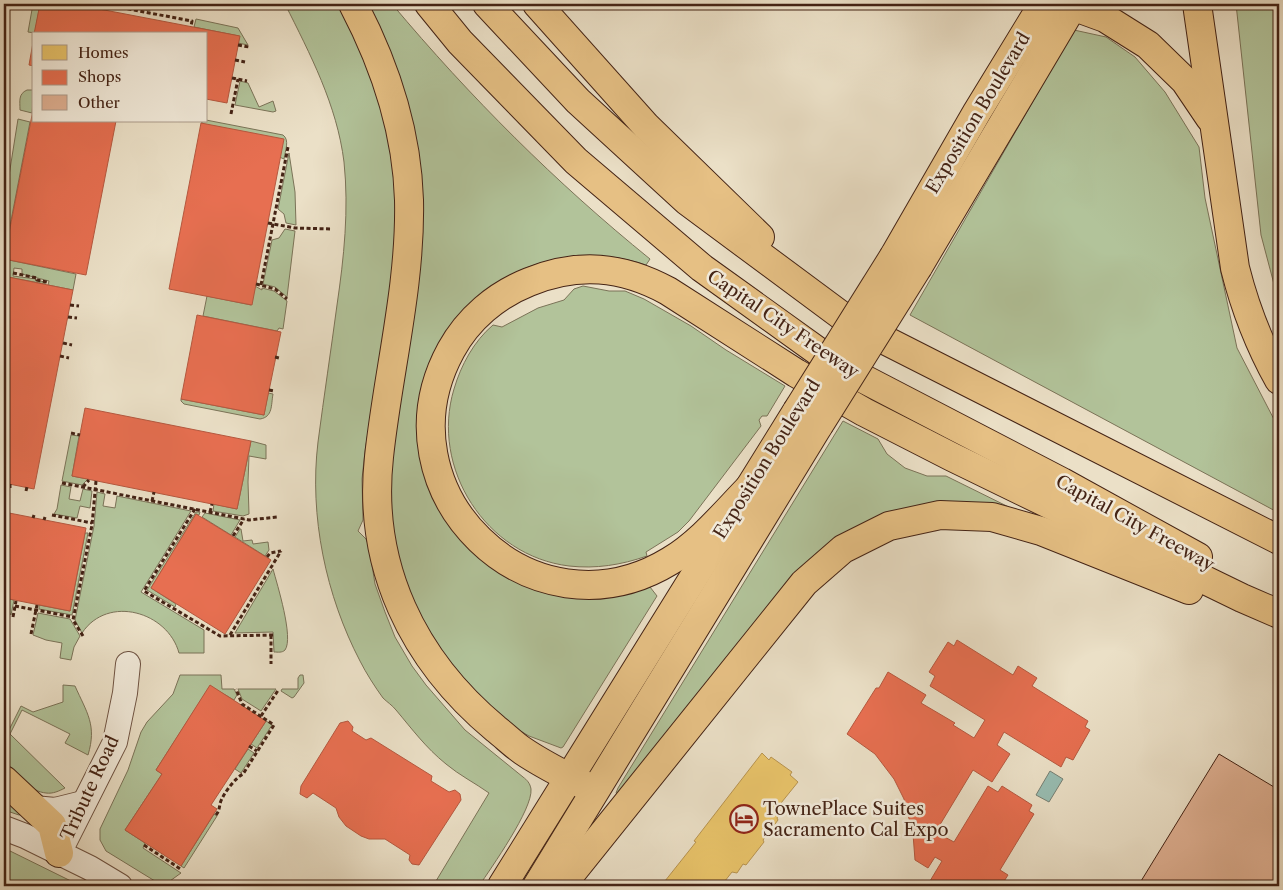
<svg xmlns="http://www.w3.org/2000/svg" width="1283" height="890" viewBox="0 0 1283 890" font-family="'Libre Caslon Text',serif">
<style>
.green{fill:#b2c39a;stroke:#7b7358}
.water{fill:#98bdb2;stroke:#767f73}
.homes{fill:#e9c46a;stroke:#b89450}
.shops{fill:#e76f51;stroke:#b6583f}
.building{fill:#dfb092;stroke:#442315}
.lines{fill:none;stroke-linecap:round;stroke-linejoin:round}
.minor-casing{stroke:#6e5242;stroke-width:26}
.major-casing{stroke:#442315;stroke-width:30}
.highway-casing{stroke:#442315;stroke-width:30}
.path{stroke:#442315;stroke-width:3;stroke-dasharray:4 2.5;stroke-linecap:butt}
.minor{stroke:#f2ebdb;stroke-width:24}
.major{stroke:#e6c084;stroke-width:28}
.highway{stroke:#e6c084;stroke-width:28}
.major-bridge-casing{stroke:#442315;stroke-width:30;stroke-linecap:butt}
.major-bridge{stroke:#e6c084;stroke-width:28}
.labels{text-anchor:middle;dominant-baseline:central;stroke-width:5;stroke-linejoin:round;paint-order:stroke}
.street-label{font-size:18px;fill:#442315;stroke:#f2ebdb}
.poi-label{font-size:18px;fill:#442315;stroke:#f2ebdb;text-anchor:start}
</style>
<rect width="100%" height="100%" fill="#ebe0c7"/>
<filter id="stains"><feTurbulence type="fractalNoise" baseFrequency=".004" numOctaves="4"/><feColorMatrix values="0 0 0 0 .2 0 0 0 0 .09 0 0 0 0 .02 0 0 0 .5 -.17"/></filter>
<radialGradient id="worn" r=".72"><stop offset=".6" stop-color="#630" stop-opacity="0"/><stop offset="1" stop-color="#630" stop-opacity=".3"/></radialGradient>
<!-- green -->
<g class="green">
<path d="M33,4H40L35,33L28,32Z"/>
<path d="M114,4H147L150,11Z"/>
<path d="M285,4H341L375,77L395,164L396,260L365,451L362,479L363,520L358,531L366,539L369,546L375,584L385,612L395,637L412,666L426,685L465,730L523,777C527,780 530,783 531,789C533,809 491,868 479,886H433L489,793C475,783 459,775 446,764C426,748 412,729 396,710C392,705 387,702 383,698C375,687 366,673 360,661C326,596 309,516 318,442C324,396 331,350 337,305C344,257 349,210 344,162C337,105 310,54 285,4Z"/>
<path d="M363,4H392C470,97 556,183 650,259L646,265C605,251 561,253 521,270C489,284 473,299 453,327C448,334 442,341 437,348C387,436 439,555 531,587C570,601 611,598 650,587L657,596L563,747L561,748L529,736L512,726L449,668L404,589L385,495L414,268Z"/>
<path d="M1236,4H1279V303L1261,235Z"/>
<path d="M196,19L238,28L248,45L238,43L239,36L194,27Z"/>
<path d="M1074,30L1106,37L1135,57L1165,92L1199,147L1205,198L1237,348L1279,429V513L910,315Z"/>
<path d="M240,81L248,83L259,107L273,101L276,111L273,112L235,105Z"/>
<path d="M27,90H34L32,113L20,110C20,101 18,94 27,90Z"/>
<path d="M18,119L30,122L9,231L4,230V207Z"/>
<path d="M206,120L283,135C290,140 285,151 284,159L201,123Z"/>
<path d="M289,153L295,192L296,225L286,223L284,214L278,209Z"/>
<path d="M285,229L295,231L287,297L275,287L263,284L272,240L279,238Z"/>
<path d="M4,259L76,274L73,290L48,285L49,281L22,274V269L14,268L13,276L36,279L35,280L45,282V284L8,277L4,296Z"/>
<path d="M255,286L262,290V288L274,291L287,301L283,329L279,328L277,331L203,316L207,296L251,305Z"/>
<path d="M583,286L609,291H625L644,299L691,326L726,350L785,386L767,416H762L759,420L761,426L689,521L678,532L646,552L647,556C621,565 596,569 569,566C486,556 430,468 454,389C461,365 474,341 493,325L502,327L538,308L564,300L574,289Z"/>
<path d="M268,393L273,394C271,405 273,417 260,419L184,404L181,401V399L264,415Z"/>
<path d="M843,421L878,439L887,454L905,468L927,476H946L1033,519L861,525L618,795L616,793L618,788Z"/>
<path d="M71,435L79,436L72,476L88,479L82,485L62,481Z"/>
<path d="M251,441L266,445V459L249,456L248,482L249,514L243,516L213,511L214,504L237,509Z"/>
<path d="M61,485L71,487L69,499L80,501L83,489L92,491L90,508L80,506L77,518L54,514L57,509Z"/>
<path d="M97,492L105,494L103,506L115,508L117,496L191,511L141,592L204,630V653H179C168,612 108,594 82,633L75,620L94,526Z"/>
<path d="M196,512H200L199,515L196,514L151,588L176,604L175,607L147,590Z"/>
<path d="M205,513L240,520L231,535L202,517Z"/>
<path d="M240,529H241L243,541L252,540L253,544L268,542L269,550L265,556L235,537Z"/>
<path d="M85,533H88L72,615L39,609V605L70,611Z"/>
<path d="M273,569C277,584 294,638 285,650C282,653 278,652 274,652L273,632L235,633Z"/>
<path d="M4,598L14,600L11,615L4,603Z"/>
<path d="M38,613L70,619L80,636L74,647L71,660L60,658L62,643L46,640L33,635Z"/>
<path d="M180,675H221L222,689H234L237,695L234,700L210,686L156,770L162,774L125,830L145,843L143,848L181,873L163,886L106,851L100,840V829L128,770L141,732L147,722L173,694Z"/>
<path d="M300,675H303L304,683L294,697L292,698L281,691L282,689H298V678Z"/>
<path d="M63,685L75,686C87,713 97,725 88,755L65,743L70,734L22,710L10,734L65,788C59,791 53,794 46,793C32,792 13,775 4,765V728L8,732L21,706L33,712L63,702Z"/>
<path d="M238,689H276L261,711L242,699Z"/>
<path d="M266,721L272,725L257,748L251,744Z"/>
<path d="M248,749L254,753L241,773L235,769Z"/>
<path d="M4,794L22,814L19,815L4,810Z"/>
<path d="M214,814L217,816L184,868L181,866Z"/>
<path d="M4,848L77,884L75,886H8L4,884Z"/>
</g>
<!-- water -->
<path class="water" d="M1050,771L1063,779L1049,802L1036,795Z"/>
<!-- homes -->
<path class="homes" d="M762,753L769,760L771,757L792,772L790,775L798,782L777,808L781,811L777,818L778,820L763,840L764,842L746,865L743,864L737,873L732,872L721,886H709L706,883L704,886H661L696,842L694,841Z"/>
<!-- shops -->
<g class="shops">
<path d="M40,4H73L240,36L227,103L206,99V34H34Z"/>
<path d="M34,37V66L29,65Z"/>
<path d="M34,105V121H116L86,275L4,259Z"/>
<path d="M201,123L284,139L252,305L169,289Z"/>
<path d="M8,277L73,290L34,489L4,483V296Z"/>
<path d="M197,315L281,332L264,415L181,399Z"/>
<path d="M85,408L251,441L237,509L72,476Z"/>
<path d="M4,512L86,528L70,611L4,598Z"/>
<path d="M196,514L271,560L225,634L151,588Z"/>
<path d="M957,640L1013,675L1018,666L1037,678L1032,686L1088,721L1085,727L1090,730L1073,760L1066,757L1061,767L1004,732L997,745L1010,754L992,782L973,770L938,828L943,831L941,835L954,842L988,786L998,792L1002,786L1032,805L1029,811L1034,814L1000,870L1008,875L1001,886H927L942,861L935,857L928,868L915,860L913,834L904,799L894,779L875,754L847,734L876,688H879L888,672L926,695L921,703L955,723L953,725L974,738L985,720L930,686L935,676L929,672L948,642L954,646Z"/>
<path d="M210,685L266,721L211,805L217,809L181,866L125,830L162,774L156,770Z"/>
<path d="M348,721L353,727L352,731L366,740L371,738L432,776L431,781L449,792L455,790L460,794L461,800L419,865L412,864L409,860L410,855L385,839H369L361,836L346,826L339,817L336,808L313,793L307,798L300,794L301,786L340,723Z"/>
</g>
<!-- building -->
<path class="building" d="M1219,754L1279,790V886H1138Z"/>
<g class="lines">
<defs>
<g id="minor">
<path d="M34,808L55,810L83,803"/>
<path d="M4,828L25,836L90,868L120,886"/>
<path d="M59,853L115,742L125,693L128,664"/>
</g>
<g id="major">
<path d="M894,256L977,112L1043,4"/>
<path d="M918,267L1074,4"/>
<path d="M502,886L797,411"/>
<path d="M537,886L819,425"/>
</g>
<g id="highway">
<path d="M353,4C385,65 407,130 409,200C411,286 388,372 379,457C367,566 413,660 496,729C505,736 514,745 523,751C545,766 570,778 594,790"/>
<path d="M429,4L460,42L576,161L702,268L837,365L1062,482L1198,557"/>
<path d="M487,4L578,101L687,201L842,316L859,327L1279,540"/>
<path d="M537,4L646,126L760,237"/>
<path d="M1197,4L1235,268C1245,308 1259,344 1279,380"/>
<path d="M1037,14L1072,6L1105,18L1148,45L1185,81L1210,118"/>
<path d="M753,484C727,510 702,542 670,561C532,645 374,491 451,350C468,319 496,295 529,282C578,262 622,266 668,291L796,373L864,412L952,457L1242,598L1279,614"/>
<path d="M4,780L52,825L59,853"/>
<path d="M561,886L804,583L843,549L889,526L940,515L992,517L1041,531L1189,590"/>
</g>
</defs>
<!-- minor casing -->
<use href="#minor" class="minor-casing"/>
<!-- major casing -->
<use href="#major" class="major-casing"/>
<!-- highway casing -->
<use href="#highway" class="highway-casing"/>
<!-- path -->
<g class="path">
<path d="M102,4L192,21L191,26"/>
<path d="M238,45L249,47"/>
<path d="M235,60L245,62"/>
<path d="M232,78L247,81"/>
<path d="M231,114L238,79"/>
<path d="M268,223L295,228L332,229"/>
<path d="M13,273L37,278V280L47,282V284"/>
<path d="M256,284L275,289L287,299"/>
<path d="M261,285L288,147"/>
<path d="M70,305L79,306"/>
<path d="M68,317L77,318"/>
<path d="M63,343L72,345"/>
<path d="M60,356L69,358"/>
<path d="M275,357L279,358"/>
<path d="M269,390L274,391"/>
<path d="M71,433L80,435"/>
<path d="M62,483L249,520L277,517"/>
<path d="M83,487L89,480"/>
<path d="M10,488V484"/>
<path d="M26,491L27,487"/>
<path d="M152,501L154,492"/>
<path d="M195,509L144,591L220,636L274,635"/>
<path d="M210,512L212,504"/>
<path d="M52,515L92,523"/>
<path d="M33,518L34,515"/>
<path d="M44,520L45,517"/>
<path d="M233,536L244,519"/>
<path d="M267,557L270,553L281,551"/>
<path d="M15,606L73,617"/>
<path d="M13,617L16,601"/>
<path d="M31,634L37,605"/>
<path d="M230,635L281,551"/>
<path d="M271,635V664"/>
<path d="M83,636L73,620L92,525L96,481"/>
<path d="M261,716L279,689"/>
<path d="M249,746L257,751"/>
<path d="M216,815C219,811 219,809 220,804C222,795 235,778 243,774L274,725L242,704L236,689"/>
<path d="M144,845L182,870"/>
</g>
<!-- minor -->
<use href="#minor" class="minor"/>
<!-- major -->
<use href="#major" class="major"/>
<!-- highway -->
<use href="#highway" class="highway"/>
<defs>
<g id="major-bridge">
<path d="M797,411L894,256"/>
<path d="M819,425L918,267"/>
</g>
</defs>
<!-- major-bridge casing -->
<use href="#major-bridge" class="major-bridge-casing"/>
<!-- major-bridge -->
<use href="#major-bridge" class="major-bridge"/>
</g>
<!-- icons -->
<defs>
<symbol id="hotel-ring" viewBox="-11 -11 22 22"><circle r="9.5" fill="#f2ebdb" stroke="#8f2418" stroke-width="1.5"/><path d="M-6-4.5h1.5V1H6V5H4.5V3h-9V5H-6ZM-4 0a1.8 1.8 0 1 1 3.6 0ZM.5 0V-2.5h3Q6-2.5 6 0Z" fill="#8f2418"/></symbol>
</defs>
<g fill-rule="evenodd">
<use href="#hotel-ring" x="728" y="803" width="32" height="32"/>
</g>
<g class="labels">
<!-- street labels -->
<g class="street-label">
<text transform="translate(978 113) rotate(-59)">Exposition Boulevard</text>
<text transform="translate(783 324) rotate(34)">Capital City Freeway</text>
<text transform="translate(767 459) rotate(-58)">Exposition Boulevard</text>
<text transform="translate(1135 523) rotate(29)">Capital City Freeway</text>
<text transform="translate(90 788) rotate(-65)">Tribute Road</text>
</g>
<!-- poi labels -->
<g class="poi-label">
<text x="763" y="809">TownePlace Suites<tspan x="763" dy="21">Sacramento Cal Expo</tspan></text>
</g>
</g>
<!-- margin -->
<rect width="1283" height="890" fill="none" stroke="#ebe0c7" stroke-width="20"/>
<rect x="5" y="5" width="1273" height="880" fill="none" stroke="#442315" stroke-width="2.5"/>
<rect x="10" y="10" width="1263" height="870" fill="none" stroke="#442315"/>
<!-- legend -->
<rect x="32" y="32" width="175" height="90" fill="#f2ebdb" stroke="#ac9b8c"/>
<rect x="42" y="45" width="25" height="15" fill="#e9c46a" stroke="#ac9b8c"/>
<text x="78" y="58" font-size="15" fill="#442315">Homes</text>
<rect x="42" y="70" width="25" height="15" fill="#e76f51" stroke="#ac9b8c"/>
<text x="78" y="82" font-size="15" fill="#442315">Shops</text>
<rect x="42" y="95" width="25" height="15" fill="#dfb092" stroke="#ac9b8c"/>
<text x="78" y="108" font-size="15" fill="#442315">Other</text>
<rect width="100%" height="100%" filter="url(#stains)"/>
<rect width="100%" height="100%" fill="url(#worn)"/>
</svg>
